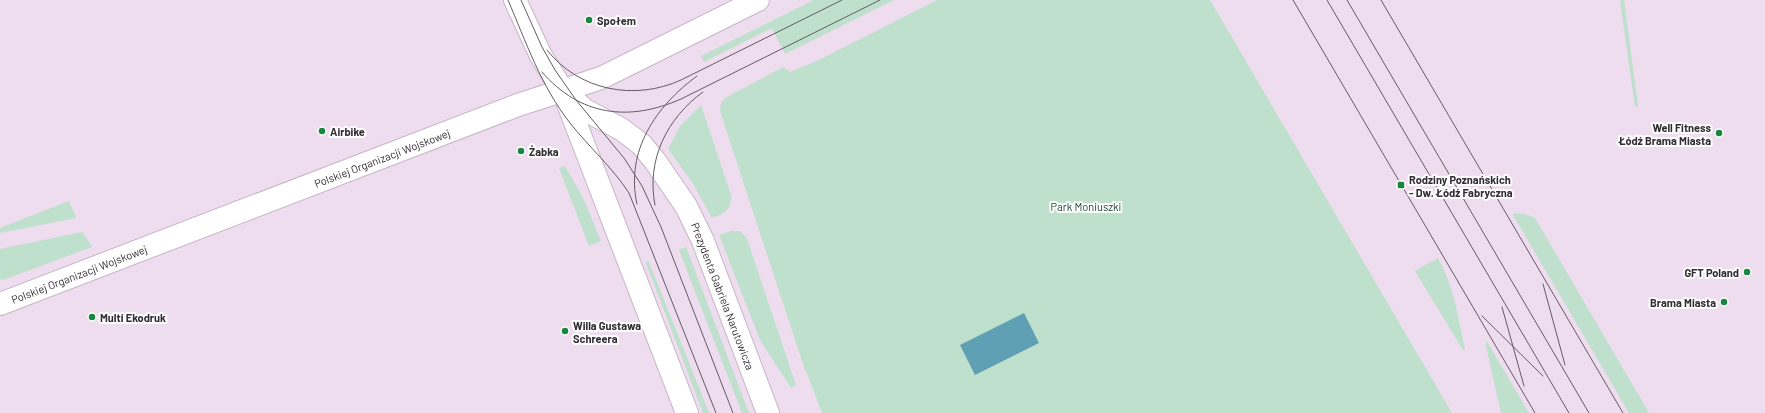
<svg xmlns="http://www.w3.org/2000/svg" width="1765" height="413" viewBox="0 0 1765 413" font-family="Barlow,sans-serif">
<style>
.green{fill:#bee0cc}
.water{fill:#5fa0b4}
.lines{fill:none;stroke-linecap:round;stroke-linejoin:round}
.tertiary-casing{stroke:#c5b5c5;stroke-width:24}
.tertiary{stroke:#fff;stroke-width:22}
.tram{stroke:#645b65;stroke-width:1}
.poi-dot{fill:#17863e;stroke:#fff;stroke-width:1.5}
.labels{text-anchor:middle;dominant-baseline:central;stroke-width:4;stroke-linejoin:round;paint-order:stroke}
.poi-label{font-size:11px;font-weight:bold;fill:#322c33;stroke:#fff;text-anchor:start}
.street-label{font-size:11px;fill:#322c33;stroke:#fff}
.park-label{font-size:11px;fill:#113e29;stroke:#fff}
</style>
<rect width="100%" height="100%" fill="#ede"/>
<!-- green -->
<g class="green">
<path d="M814,0H894L785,54L772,28L704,62L701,56Z"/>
<path d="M937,0H1210L1452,413H822L802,361L720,111L721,103L725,98L783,67L790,72L819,60Z"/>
<path d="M1620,0H1624L1638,106L1635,107Z"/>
<path d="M701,105L731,195C732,210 725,213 712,218L692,182L668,149L680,126Z"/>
<path d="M565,166L583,198L601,241L589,246L559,168Z"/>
<path d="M69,201L76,218L0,233V228Z"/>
<path d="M1515,213L1525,214L1535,218L1649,413H1629L1513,215Z"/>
<path d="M731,231H740L747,239L796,385L791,388L760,340L755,327L719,235Z"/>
<path d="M82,232L92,247L3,280L0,279V249Z"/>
<path d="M686,247L749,413H742L679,250Z"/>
<path d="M1438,258C1454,286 1458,318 1465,349L1463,350L1415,271Z"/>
<path d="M649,261V262L709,413H703L646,263Z"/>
<path d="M1486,340L1529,413H1501L1486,346Z"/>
</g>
<!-- water -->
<path class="water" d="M1024,313L1039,343L975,375L960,345Z"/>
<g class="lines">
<defs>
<g id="tertiary">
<path d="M515,0L540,54L563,91L585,110L621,129L641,144L655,161L686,206L703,241L768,413"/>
<path d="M565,96L687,413"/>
<path d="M0,304L518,105L601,78L758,0"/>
</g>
</defs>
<!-- tertiary casing -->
<use href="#tertiary" class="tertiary-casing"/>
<!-- tertiary -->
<use href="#tertiary" class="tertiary"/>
<!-- tram -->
<g class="tram">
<path d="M508,0C526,42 541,86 570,123C589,147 612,167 629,193L716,413"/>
<path d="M521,0L542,47L555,70L576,100L624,158L642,186L661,227L733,413"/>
<path d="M1293,0L1535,413"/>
<path d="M1327,0L1569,413"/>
<path d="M1347,0L1589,413"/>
<path d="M1381,0L1623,413"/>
<path d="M547,50C579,91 635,101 681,80L842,0"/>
<path d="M542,72C580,116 629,122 681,99L880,0"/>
<path d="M637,204C625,151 656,106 697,76"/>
<path d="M655,205C646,160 667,118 703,92"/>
<path d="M1543,284L1565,365"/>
<path d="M1502,307L1524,386"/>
<path d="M1482,316L1543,376"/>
</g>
</g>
<!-- markers -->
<g class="poi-dot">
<circle cx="589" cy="20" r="4"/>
<circle cx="322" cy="131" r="4"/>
<circle cx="1719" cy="133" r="4"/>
<circle cx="521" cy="151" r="4"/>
<rect x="1397" y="181" width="8" height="8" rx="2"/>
<circle cx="1747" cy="272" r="4"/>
<circle cx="1724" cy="302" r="4"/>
<circle cx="92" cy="317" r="4"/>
<circle cx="565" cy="331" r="4"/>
</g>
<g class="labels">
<!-- poi labels -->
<g class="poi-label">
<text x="597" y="20">Społem</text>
<text x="1711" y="127" text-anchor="end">Well Fitness<tspan x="1711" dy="13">Łódź Brama Miasta</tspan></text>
<text x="330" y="131">Airbike</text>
<text x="529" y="151">Żabka</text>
<text x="1409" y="179">Rodziny Poznańskich<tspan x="1409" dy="13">- Dw. Łódź Fabryczna</tspan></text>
<text x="1739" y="272" text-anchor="end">GFT Poland</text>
<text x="1716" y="302" text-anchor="end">Brama Miasta</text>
<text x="100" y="317">Multi Ekodruk</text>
<text x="573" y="325">Willa Gustawa<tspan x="573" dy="13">Schreera</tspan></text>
</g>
<!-- street labels -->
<g class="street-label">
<text transform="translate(382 158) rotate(-21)">Polskiej Organizacji Wojskowej</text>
<text transform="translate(79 274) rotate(-21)">Polskiej Organizacji Wojskowej</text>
<text transform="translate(723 296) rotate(69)">Prezydenta Gabriela Narutowicza</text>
</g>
<!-- park labels -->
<g class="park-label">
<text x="1086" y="206">Park Moniuszki</text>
</g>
</g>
</svg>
